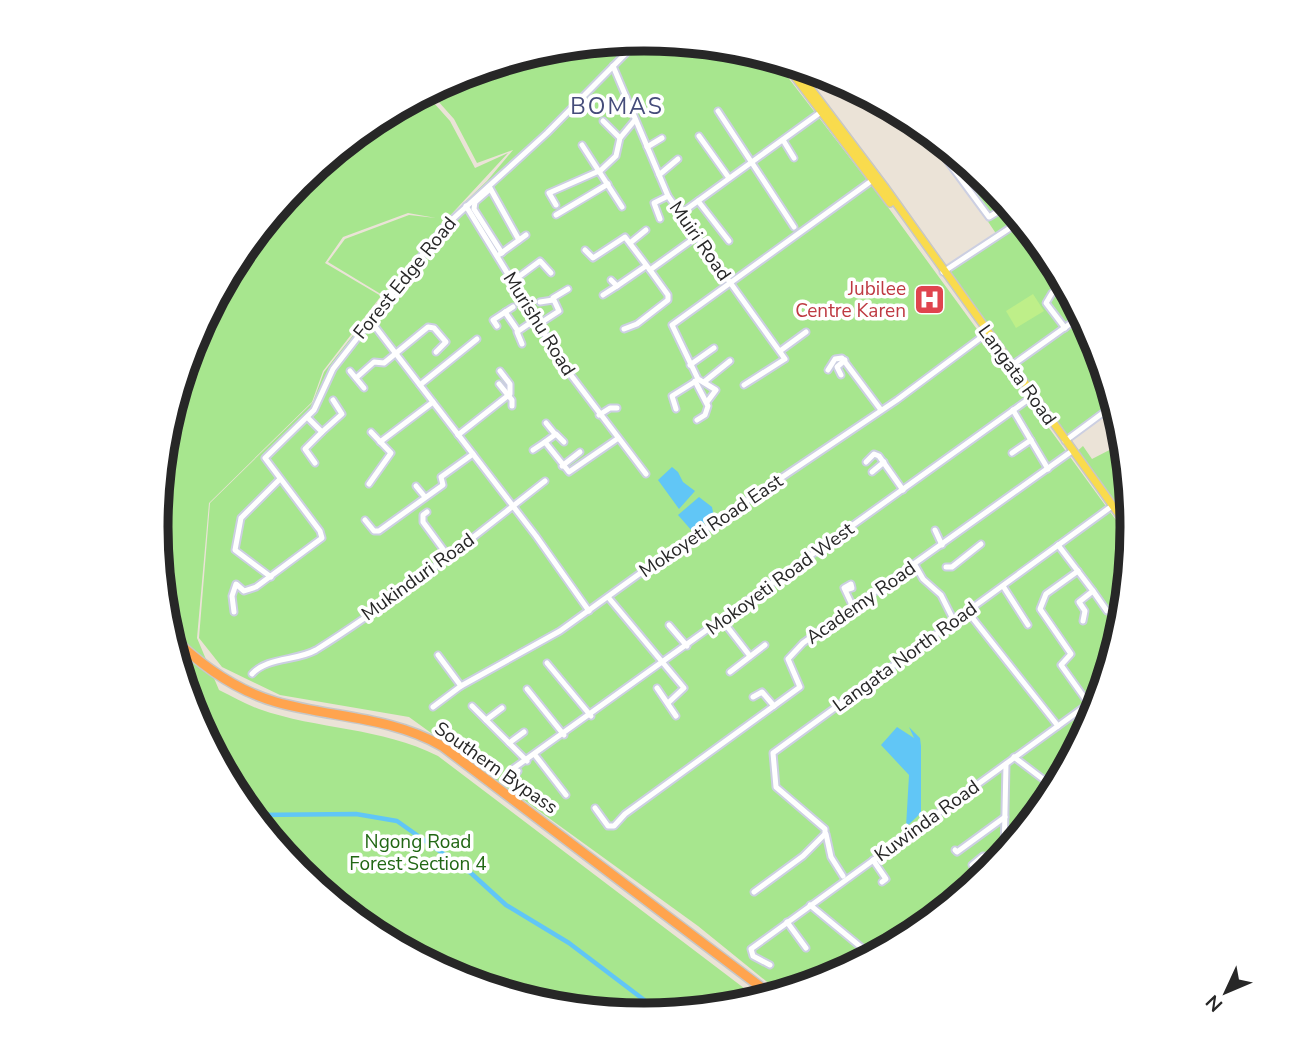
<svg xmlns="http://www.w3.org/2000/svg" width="1289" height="1055" viewBox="0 0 1289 1055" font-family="'Nunito Sans',sans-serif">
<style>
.green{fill:#a7e68e}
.pitch{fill:#beef89}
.water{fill:#61c6f6}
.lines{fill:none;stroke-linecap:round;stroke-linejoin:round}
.river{stroke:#61c6f6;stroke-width:4.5}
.minor-casing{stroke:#cccfe2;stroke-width:9}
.major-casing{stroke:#c7c7c7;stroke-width:10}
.highway-casing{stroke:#c7c7c7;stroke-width:12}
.minor{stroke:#fff;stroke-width:5}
.major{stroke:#f9db4d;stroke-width:7}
.highway{stroke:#ffa44e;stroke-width:9}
.labels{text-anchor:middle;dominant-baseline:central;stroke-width:7;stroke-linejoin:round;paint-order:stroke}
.street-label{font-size:19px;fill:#272727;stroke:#fff}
.health-label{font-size:19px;fill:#be3a42;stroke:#fff;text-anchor:end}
.park-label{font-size:19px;fill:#216714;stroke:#fff}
.quarter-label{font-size:23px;letter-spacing:2px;fill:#454c7a;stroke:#fff}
.rim{fill:none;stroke:#272727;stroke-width:9}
</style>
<rect width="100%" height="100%" fill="#ebe3d7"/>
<!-- green -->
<g class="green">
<path d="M644,39L740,48L773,58L890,210L1132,542C1129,568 1129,596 1124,622C1121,639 1114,656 1109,673C1061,830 939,947 782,994L698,926L409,717L280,695L222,667L199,638L210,503L313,402L324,372L384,296L328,262L345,239L409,215L436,218L408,213L343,237L325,263L381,296L323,371L312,402L209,503L197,638L219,690C232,696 245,704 259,709C318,730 381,727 438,756L761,1001C737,1008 713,1010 688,1012C527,1028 369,960 267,835C258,823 246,811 237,798C204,746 186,691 168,633L175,626L164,615L156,527L165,432L193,340L238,255L299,181L373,121L425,93L450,121L475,168L508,153L446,220L487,181L513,150L477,163L454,119L429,91C500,53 566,46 644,39Z"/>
<path d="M926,129L991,182L1051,256L1096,341L1115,404L1066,440L947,272L997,235Z"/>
<path d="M1125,442L1131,500L1116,509L1074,454L1083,446L1092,459Z"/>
</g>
<!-- pitch -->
<path class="pitch" d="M1033,294L1044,311L1016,328L1006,311Z"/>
<!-- water -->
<g class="water">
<path d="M672,467L678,472L683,482L695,491L679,509L658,480Z"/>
<path d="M699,497L712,507L714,517L692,531L678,515Z"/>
<path d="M897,727L914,738L909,727L920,738L921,746V813L906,827L909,775L881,745Z"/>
</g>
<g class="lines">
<!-- river -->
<path class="river" d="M251,815L356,814L397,821L472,874L506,905L569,943L664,1015"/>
<defs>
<g id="minor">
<path d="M613,66L668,196L785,359L744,385"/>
<path d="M870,102L875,99"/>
<path d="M872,105L879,101"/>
<path d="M718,111L794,227"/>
<path d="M603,121L620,138"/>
<path d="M921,125L989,217L1009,205"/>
<path d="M699,136L729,178"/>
<path d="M783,140L794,158"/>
<path d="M582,145L622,207"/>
<path d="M647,147L662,138"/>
<path d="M599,172L616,156L620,138L635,120"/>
<path d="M659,175L678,159"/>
<path d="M490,188L519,240"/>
<path d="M490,189L475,202L474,209L502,253"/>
<path d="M698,201L729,241"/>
<path d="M556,205L549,193L599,171"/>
<path d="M466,206L567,370L646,474"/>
<path d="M680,214L821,112"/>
<path d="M556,215L608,184"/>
<path d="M660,219L654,203L668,196"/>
<path d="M630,243L646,230"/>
<path d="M585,250L593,258L625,237L650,270"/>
<path d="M500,254L526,235"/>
<path d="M943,272L1022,220"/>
<path d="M611,280L617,286L646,266"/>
<path d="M513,281L540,261L551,273"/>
<path d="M1052,293L1046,303L1065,328"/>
<path d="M603,295L617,286"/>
<path d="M540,302L553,300"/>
<path d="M505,312L518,331"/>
<path d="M370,320L536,536L589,611"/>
<path d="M539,324L559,311L553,298L568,289"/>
<path d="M497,326L493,320L513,307"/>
<path d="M624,329L637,324L668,300V295L650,270L696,237"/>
<path d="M522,344L517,332L536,319"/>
<path d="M780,351L806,332"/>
<path d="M1090,351L1095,364L1109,381"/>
<path d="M690,365L714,348"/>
<path d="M1011,366L1081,316"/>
<path d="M828,370L835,359L842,358L881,410"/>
<path d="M350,371L364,388"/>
<path d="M841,375L837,367L845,360"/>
<path d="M356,378L374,362L384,363L428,327L434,328L446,342L436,352"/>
<path d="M695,381L708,406L705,415L697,420"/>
<path d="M704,382L730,361"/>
<path d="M499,384L512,400V406"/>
<path d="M420,385L477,339"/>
<path d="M707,402L716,390L698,379L672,325L874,179"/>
<path d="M676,409L672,396L696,381"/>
<path d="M1013,410L1048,469"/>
<path d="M599,415L610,408H617"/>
<path d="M308,418L322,432L342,414L333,400"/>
<path d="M546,423L555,434"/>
<path d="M458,435L510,394V384L500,371"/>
<path d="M1065,441L1115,404"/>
<path d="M380,442L433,402"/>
<path d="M545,442L556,434L564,442"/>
<path d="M533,450L545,442L569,472L617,439"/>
<path d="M1012,453L1031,440"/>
<path d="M866,462L874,454L879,456L903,490"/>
<path d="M315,463L305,449L322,432"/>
<path d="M562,466L580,452"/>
<path d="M872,472L884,462"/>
<path d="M369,484L391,453L371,432"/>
<path d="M416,486L425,497"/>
<path d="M1116,511L1131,502"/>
<path d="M427,512L423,515V522L448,556"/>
<path d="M365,520L374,531H379L443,485L441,477L473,454"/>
<path d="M935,530L942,545"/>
<path d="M1058,545L1093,591L1079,602L1085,611L1083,621"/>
<path d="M915,565L923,579L941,595L954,621"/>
<path d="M946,567H952L981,544"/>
<path d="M1078,571L1046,594L1040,609L1071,654L1061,665L1096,714"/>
<path d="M271,577L235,550L241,518L280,479"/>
<path d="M1003,586L1028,625"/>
<path d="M845,590L852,588L851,584L844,588L845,590L854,609"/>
<path d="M1093,591L1107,611L1112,609"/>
<path d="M608,597L684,688L668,703"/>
<path d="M967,611L1058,726"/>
<path d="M234,612L232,596L236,584L244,591L256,587L322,538L320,531L265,458L314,410L333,369L444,227L547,133L640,39"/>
<path d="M722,620L750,656"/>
<path d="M669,625L687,646"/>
<path d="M1108,642L1115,653"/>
<path d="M438,655L461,686L560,631L653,564L897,400L987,333"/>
<path d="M547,663L591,716"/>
<path d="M730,672L765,645"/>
<path d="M252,674C267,657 297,661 316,650C396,600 471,539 545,481"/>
<path d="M657,688L676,716"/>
<path d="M527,689L564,735"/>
<path d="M753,697L762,692L774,706"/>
<path d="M472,706L527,761"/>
<path d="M433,707L461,686"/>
<path d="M486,720L502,708"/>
<path d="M509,743L524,732"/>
<path d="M535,755L566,795"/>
<path d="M1014,757L1056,789"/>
<path d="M1058,764L1078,749"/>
<path d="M514,768L1033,396"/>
<path d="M513,769L518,771L516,774L512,773Z"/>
<path d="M595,808L608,826H614L625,814L800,687L788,659L803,643L1072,451"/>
<path d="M826,834L831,857L843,876"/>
<path d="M955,850L957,852L1005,817"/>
<path d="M1004,856L1006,764"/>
<path d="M873,860L886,879L882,882"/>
<path d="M972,865L983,856L1002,859"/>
<path d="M754,892L803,856L825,834V829L776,787L773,753L1112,506"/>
<path d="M810,905L873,957"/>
<path d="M787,922L806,948"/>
<path d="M770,965L753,956L751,949L1102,694"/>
<path d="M842,974L869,955"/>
</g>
<g id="major">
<path d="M783,61L890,203"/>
<path d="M792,64L884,186L1133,534"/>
</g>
<path id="highway" d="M168,633C199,664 234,690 276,702C333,718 389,716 442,746L774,997"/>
</defs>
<!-- minor casing -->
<use href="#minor" class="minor-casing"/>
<!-- major casing -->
<use href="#major" class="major-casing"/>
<!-- highway casing -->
<use href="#highway" class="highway-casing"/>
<!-- minor -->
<use href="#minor" class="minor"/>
<!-- major -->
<use href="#major" class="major"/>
<!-- highway -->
<use href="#highway" class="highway"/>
</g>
<!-- icons -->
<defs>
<symbol id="hospital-square" viewBox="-11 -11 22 22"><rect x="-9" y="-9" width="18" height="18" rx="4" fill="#e0444e" stroke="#fff"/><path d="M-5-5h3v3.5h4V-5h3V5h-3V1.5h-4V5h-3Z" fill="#fff"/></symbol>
</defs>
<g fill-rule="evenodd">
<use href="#hospital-square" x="912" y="282" width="35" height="35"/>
</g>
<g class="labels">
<!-- street labels -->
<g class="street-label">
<text transform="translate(700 241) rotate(55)">Muiri Road</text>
<text transform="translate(405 278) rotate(-51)">Forest Edge Road</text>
<text transform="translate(539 324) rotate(58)">Murishu Road</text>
<text transform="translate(1017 375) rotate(54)">Langata Road</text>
<text transform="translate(711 526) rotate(-34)">Mokoyeti Road East</text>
<text transform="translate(418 577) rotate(-36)">Mukinduri Road</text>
<text transform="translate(780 579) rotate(-36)">Mokoyeti Road West</text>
<text transform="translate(861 603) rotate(-35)">Academy Road</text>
<text transform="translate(905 657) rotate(-36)">Langata North Road</text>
<text transform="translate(496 768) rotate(35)">Southern Bypass</text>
<text transform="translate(927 821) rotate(-36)">Kuwinda Road</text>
</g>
<!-- health labels -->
<g class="health-label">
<text x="906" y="289">Jubilee<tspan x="906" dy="22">Centre Karen</tspan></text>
</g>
<!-- park labels -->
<g class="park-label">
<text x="418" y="842">Ngong Road<tspan x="418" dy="22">Forest Section 4</tspan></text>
</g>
<!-- quarter labels -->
<g class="quarter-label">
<text x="617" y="106">BOMAS</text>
</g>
</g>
<!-- crop -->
<path d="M0 0H1289V1055H0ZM168 527a476 476 0 1 1 952 0a476 476 0 1 1-952 0Z" fill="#fff" fill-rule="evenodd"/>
<path class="rim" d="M168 527a476 476 0 1 1 952 0a476 476 0 1 1-952 0Z"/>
<!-- north arrow -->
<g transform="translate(1226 992) rotate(226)" stroke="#ffffff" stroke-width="5" paint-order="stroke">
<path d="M0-5L12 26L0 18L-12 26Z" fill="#272727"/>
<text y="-10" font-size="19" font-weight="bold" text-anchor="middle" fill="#272727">N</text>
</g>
</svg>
